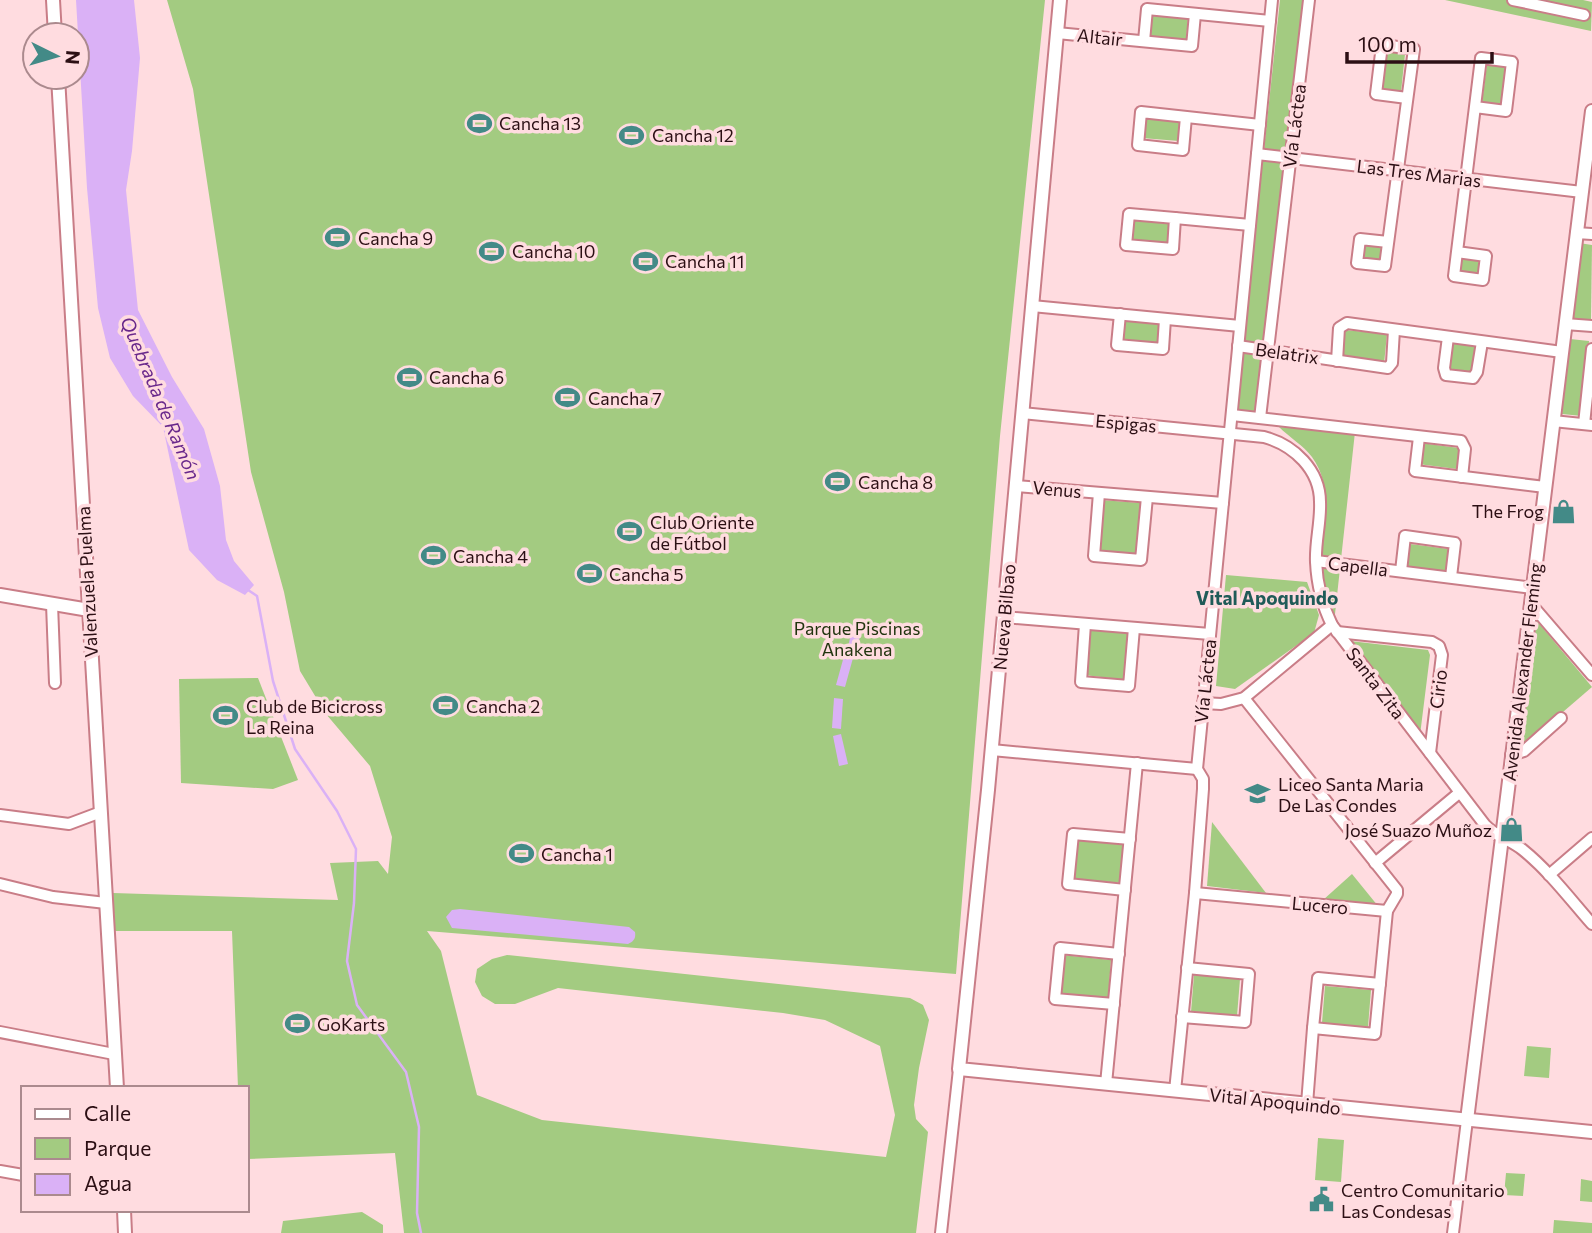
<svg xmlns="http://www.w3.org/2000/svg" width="1592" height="1233" viewBox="0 0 1592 1233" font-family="Commissioner,sans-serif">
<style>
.green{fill:#a3cb81}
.water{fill:#dab1f6}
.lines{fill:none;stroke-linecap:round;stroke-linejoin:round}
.stream{stroke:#dab1f6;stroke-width:2.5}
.minor-casing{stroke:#c97d87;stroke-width:14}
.tertiary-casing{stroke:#c97d87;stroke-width:16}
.minor{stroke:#fff;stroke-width:10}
.tertiary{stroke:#fff;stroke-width:12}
.labels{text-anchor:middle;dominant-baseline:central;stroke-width:7;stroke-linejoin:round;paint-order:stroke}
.street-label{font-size:18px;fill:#2c0f14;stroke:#ffdce0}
.poi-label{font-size:18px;fill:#2c0f14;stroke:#ffdce0;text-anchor:start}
.park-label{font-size:18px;fill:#21340e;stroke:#ffdce0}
.water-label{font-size:19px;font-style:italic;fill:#69288b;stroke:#ffdce0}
.neighbourhood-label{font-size:19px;font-weight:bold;fill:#205b58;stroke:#ffdce0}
</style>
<rect width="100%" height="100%" fill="#ffdce0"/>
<!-- green -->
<g class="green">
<path d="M167,0H1045L1000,436L956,974L427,931L441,951L477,1095L542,1120L886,1157L895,1115L880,1046L825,1020L783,1013L558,988L515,1004H495L482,996L475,982L477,969L492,959L507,955L910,998L923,1005L929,1020L919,1068L914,1105L916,1119L928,1132L916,1233H404L395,1153L247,1159V1088H238L232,931H115L113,893L338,900L330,863L378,861L388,874L392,837L370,766L326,714L300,671L284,592L251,472L193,89Z"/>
<path d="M1280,0H1306L1258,412L1236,411Z"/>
<path d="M1445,0H1583L1592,2L1591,31Z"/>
<path d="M1151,16L1188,18L1186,40L1149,37Z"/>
<path d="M1386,51L1405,54L1401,92L1382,90Z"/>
<path d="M1487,64L1506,66L1501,104L1482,102Z"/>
<path d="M1144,117L1181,120L1179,141L1142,138Z"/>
<path d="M1133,219L1170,222L1169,243L1131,240Z"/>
<path d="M1579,243L1592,245L1591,320L1572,318Z"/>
<path d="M1364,244L1384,246L1382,262L1363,259Z"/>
<path d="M1462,256L1481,259L1479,274L1460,272Z"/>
<path d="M1124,319L1161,322L1159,344L1122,341Z"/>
<path d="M1345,330L1387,334L1384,364L1342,360Z"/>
<path d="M1570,339L1589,341L1582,416L1562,414Z"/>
<path d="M1453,341L1477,345L1474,373L1449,370Z"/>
<path d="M1279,427L1355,432L1334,623C1324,598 1321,574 1322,548C1324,517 1332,484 1312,457C1304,446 1289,437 1279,427Z"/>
<path d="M1421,443L1459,448L1457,469L1418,464Z"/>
<path d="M1101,500L1141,503L1138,554L1097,551Z"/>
<path d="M1410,544L1449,549L1445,576L1406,571Z"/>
<path d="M1226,575L1307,582L1319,615L1314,633L1235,689L1216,686Z"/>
<path d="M1532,615L1592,687L1514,754Z"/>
<path d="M1089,626L1132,630L1127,680L1084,675Z"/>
<path d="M1350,641L1428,650L1430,655L1420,735Z"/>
<path d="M258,678L298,780L273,789L181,783L179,679Z"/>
<path d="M1212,822L1266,893L1207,886Z"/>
<path d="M1078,840L1125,844L1122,883L1074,879Z"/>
<path d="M1352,874L1378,906L1323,900Z"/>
<path d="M1062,955L1111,960L1108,998L1058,993Z"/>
<path d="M1194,975L1240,979L1237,1016L1191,1012Z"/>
<path d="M1325,986L1371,990L1368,1027L1322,1023Z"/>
<path d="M1527,1046L1551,1048L1549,1078L1524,1076Z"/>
<path d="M1318,1138L1344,1140L1341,1182L1315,1180Z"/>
<path d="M1506,1173L1525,1174L1523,1196L1504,1195Z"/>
<path d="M1581,1179L1592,1181V1202L1580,1201Z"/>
<path d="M362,1212L383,1225V1233H281L283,1221Z"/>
<path d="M1554,1220L1592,1223V1233H1553Z"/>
</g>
<!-- water -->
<g class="water">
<path d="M76,0H134L140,58L132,151L126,190L138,310L172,377L204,429L220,486L226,540L234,561L254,585L245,595L217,580L189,550L163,427L133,396L110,358L98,308L87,188Z"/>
<path d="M853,623L862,625L856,655L847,653Z"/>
<path d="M844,656L853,658L845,687L836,685Z"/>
<path d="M834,698L843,699L841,729L832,728Z"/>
<path d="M841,734L848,764L839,766L833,736Z"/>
<path d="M460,909L629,927L635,932C636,938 634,941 628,944L452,928L446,917L452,910Z"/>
</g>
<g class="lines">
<!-- stream -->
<path class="stream" d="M248,590L257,596L273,681L295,749L337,811L356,849L354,903L347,961L357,1005L406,1072L419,1127L417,1213L421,1233"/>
<defs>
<g id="minor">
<path d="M1513,0L1584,15"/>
<path d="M1057,33L1192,46L1195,14"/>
<path d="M1144,41L1147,9L1270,21"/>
<path d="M1186,117L1183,150L1138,145L1141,112L1260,125"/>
<path d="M1257,154L1582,192"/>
<path d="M1129,214L1175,218L1173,249L1126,245Z"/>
<path d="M1175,218L1250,225"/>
<path d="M1576,233L1592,234"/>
<path d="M1388,242L1360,239L1357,263L1385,266L1414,49L1382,45L1376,94L1407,98"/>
<path d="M1457,252L1486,256L1483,280L1454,276C1463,203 1472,131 1481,58L1512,62L1506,111L1475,107"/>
<path d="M1032,306L1240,326"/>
<path d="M1120,314L1117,345L1163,349L1165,319"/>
<path d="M1565,324L1592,326"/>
<path d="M1448,337L1444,368L1446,375L1473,378L1477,372L1482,342"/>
<path d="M1238,346L1388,368L1392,363L1394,330"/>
<path d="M1337,361L1339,328L1347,323L1562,352"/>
<path d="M1022,413L1264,437C1294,445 1320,470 1320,502C1321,522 1315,542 1316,562C1317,584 1322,605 1332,625L1485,825C1496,837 1511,840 1523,850C1549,871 1570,899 1592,924"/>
<path d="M1232,415L1461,441L1465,449L1462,477"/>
<path d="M1260,418L1309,0"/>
<path d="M1553,421L1592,425"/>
<path d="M1584,424L1592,349"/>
<path d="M1419,437L1415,471L1545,487"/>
<path d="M1016,486L1223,503"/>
<path d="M1099,493L1094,556L1141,560L1147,497"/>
<path d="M1316,561L1533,588"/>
<path d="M1401,571L1405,536L1455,543L1451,577"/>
<path d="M52,604L55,683"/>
<path d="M1531,604L1592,675"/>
<path d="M1004,617L1210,634"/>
<path d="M1085,624L1081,682L1129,686L1134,628"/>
<path d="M1337,632L1432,642L1439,646L1442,655L1430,753"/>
<path d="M1244,698L1397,890V894L1387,911L1375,1034L1313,1028L1307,1104"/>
<path d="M1203,703L1221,704L1244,698L1332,625"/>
<path d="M992,750L1197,769"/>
<path d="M1511,755L1524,751L1561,718"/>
<path d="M0,815L69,824L101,812"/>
<path d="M1375,863L1459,793"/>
<path d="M1549,875L1592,838"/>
<path d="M0,884L53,897L106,903"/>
<path d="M1125,890L1068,884L1073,834L1130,839"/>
<path d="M1195,893L1387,911"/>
<path d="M1114,1004L1055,999L1060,948L1119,954"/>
<path d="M1182,1017L1245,1022L1249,974L1187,968"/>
<path d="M1313,1028L1318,978L1380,984"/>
<path d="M0,1032L114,1054"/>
<path d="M1106,1084L1137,763"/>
<path d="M1175,1091L1195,893L1203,789V779L1197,769L1272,0"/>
<path d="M0,1171L23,1175"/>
<path d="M941,1233L959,1069"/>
<path d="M1453,1233L1467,1120"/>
</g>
<g id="tertiary">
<path d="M53,0L55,35"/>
<path d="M1060,0L988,790L959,1069L1592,1132"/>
<path d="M58,77L117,1088"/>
<path d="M0,595L89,610"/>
<path d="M1467,1120L1592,111"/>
<path d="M124,1210L125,1233"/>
</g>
</defs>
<!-- minor casing -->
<use href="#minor" class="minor-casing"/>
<!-- tertiary casing -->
<use href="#tertiary" class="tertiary-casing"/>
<!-- minor -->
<use href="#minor" class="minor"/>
<!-- tertiary -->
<use href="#tertiary" class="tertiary"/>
</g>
<!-- icons -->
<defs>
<symbol id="stadium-bare" viewBox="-9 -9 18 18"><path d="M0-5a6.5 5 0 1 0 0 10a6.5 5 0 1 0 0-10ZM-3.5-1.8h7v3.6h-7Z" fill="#438a87" stroke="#ffdce0" stroke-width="2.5" paint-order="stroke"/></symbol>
<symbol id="shop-bare" viewBox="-9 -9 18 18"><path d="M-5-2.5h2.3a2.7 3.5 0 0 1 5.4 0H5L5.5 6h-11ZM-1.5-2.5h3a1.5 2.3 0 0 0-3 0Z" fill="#438a87" stroke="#ffdce0" stroke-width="2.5" paint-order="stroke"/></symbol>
<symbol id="school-bare" viewBox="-9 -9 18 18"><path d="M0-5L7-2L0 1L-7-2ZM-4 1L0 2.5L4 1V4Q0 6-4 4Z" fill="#438a87" stroke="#ffdce0" stroke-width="2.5" paint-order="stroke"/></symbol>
<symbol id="civic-bare" viewBox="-9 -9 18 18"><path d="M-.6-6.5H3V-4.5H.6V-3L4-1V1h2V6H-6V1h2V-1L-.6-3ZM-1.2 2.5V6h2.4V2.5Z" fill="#438a87" stroke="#ffdce0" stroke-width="2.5" paint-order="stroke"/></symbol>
</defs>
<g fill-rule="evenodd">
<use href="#stadium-bare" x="462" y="106" width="35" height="35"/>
<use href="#stadium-bare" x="614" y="118" width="35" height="35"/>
<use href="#stadium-bare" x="320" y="220" width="35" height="35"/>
<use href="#stadium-bare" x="474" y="234" width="35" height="35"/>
<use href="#stadium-bare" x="628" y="244" width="35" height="35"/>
<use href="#stadium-bare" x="392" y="360" width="35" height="35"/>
<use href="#stadium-bare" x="550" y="380" width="35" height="35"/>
<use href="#stadium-bare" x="820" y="464" width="35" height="35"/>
<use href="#shop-bare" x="1546" y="494" width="35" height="35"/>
<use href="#stadium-bare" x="612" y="514" width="35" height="35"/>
<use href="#stadium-bare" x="416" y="538" width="35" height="35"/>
<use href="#stadium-bare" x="572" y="556" width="35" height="35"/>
<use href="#stadium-bare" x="428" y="688" width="35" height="35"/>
<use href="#stadium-bare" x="208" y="698" width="35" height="35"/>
<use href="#school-bare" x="1240" y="776" width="35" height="35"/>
<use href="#shop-bare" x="1494" y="812" width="35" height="35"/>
<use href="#stadium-bare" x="504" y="836" width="35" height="35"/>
<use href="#stadium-bare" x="280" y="1006" width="35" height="35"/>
<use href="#civic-bare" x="1304" y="1182" width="35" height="35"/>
</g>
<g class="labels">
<!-- street labels -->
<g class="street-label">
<text transform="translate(1100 37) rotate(6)">Altair</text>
<text transform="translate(1294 126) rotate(-83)">Vía Láctea</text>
<text transform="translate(1419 173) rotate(7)">Las Tres Marias</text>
<text transform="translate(1287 353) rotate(8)">Belatrix</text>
<text transform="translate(1126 423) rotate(5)">Espigas</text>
<text transform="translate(1057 489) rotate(5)">Venus</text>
<text transform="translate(1358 566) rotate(7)">Capella</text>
<text transform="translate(87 582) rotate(-93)">Valenzuela Puelma</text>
<text transform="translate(1004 617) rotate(-85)">Nueva Bilbao</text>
<text transform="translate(1522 672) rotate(-83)">Avenida Alexander Fleming</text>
<text transform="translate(1205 681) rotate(-84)">Vía Láctea</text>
<text transform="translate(1376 683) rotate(53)">Santa Zita</text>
<text transform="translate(1438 689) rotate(-83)">Cirio</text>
<text transform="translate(1320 905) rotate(5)">Lucero</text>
<text transform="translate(1275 1101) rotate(6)">Vital Apoquindo</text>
</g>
<!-- poi labels -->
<g class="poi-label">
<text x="499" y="123">Cancha 13</text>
<text x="652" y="135">Cancha 12</text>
<text x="358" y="238">Cancha 9</text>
<text x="512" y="251">Cancha 10</text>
<text x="665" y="261">Cancha 11</text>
<text x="429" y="377">Cancha 6</text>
<text x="588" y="398">Cancha 7</text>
<text x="858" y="482">Cancha 8</text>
<text x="1544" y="511" text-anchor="end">The Frog</text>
<text x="650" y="522">Club Oriente<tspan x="650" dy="21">de Fútbol</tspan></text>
<text x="453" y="556">Cancha 4</text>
<text x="609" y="574">Cancha 5</text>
<text x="246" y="706">Club de Bicicross<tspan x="246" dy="21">La Reina</tspan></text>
<text x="466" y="706">Cancha 2</text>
<text x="1278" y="784">Liceo Santa Maria<tspan x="1278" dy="21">De Las Condes</tspan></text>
<text x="1492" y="830" text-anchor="end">José Suazo Muñoz</text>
<text x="541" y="854">Cancha 1</text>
<text x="317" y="1024">GoKarts</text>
<text x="1341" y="1190">Centro Comunitario<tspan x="1341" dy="21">Las Condesas</tspan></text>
</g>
<!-- park labels -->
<g class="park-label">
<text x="857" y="628">Parque Piscinas<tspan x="857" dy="21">Anakena</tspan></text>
</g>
<!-- water labels -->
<g class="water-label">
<text transform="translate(161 398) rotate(67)">Quebrada de Ramón</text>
</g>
<!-- neighbourhood labels -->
<g class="neighbourhood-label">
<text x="1267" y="597">Vital Apoquindo</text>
</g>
</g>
<!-- legend -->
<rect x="21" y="1086" width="228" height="126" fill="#ffdce0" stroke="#ab8a8e" stroke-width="2"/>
<rect x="35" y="1109" width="35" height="10" fill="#ffffff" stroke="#ab8a8e" stroke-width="2"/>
<text x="84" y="1121" font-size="21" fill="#2c0f14">Calle</text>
<rect x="35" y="1138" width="35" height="21" fill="#a3cb81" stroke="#ab8a8e" stroke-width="2"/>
<text x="84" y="1156" font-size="21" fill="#2c0f14">Parque</text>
<rect x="35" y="1174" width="35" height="21" fill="#dab1f6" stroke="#ab8a8e" stroke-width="2"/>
<text x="84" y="1191" font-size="21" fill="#2c0f14">Agua</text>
<!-- north arrow -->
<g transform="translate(56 56) rotate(95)"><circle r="33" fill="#ffdce0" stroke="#ab8a8e" stroke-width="2"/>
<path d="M0-5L12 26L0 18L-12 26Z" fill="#438a87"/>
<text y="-10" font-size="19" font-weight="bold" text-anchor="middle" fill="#2c0f14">N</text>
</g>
<!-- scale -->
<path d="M1347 52v10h145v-10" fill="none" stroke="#2c0f14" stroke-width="3.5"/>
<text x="1358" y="52" font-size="21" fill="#2c0f14" stroke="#ffdce0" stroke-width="5" paint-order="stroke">100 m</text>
</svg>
